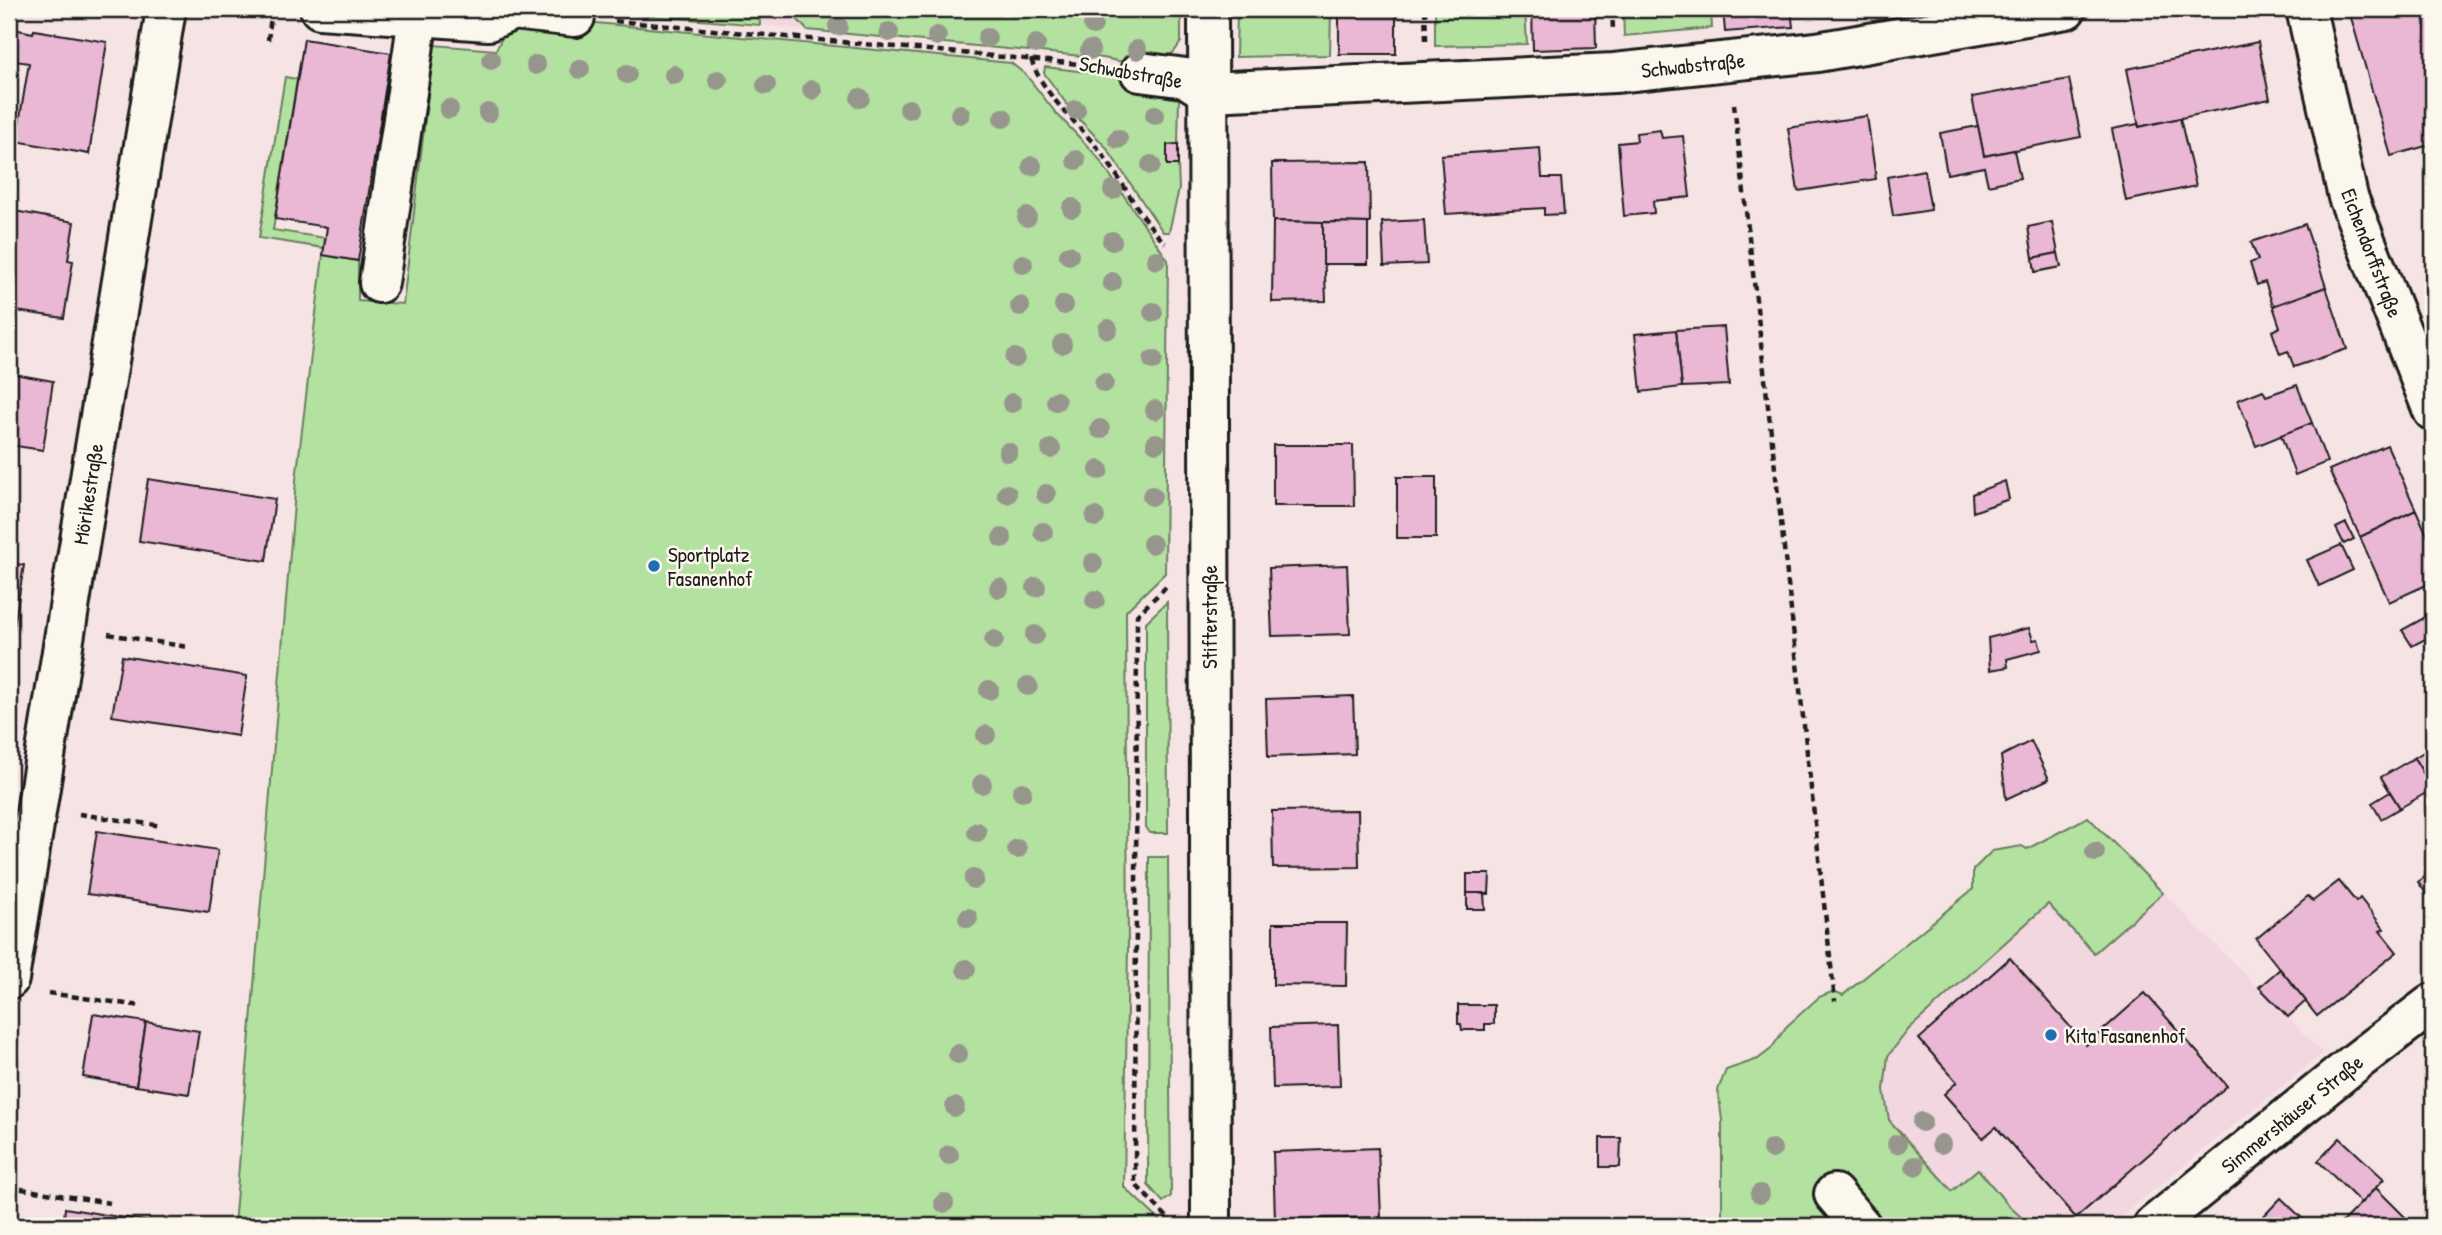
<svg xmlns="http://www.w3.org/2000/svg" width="2442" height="1235" viewBox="0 0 2442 1235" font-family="'Patrick Hand',sans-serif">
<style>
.built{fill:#f2d6e0}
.green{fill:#b3e1a0;stroke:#687e5e;stroke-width:2}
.building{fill:#eab7d5;stroke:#1c1c1c;stroke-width:2}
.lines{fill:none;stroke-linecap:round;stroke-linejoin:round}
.minor-casing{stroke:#1c1c1c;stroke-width:44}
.path{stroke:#1c1c1c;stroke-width:4.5;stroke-dasharray:7 5;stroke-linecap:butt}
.minor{stroke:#fbf7ec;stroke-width:38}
.tree{fill:#97968c}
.poi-dot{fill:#1f6fb2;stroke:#fbf7ec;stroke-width:2.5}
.labels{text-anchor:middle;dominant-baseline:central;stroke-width:5;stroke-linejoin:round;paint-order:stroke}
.street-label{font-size:21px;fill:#1c1c1c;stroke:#fbf7ec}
.poi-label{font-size:21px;fill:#1c1c1c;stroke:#fbf7ec;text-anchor:start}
</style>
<rect width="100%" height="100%" fill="#f6e4e5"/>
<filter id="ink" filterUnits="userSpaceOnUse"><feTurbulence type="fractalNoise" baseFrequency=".0143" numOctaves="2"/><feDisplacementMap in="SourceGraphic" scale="14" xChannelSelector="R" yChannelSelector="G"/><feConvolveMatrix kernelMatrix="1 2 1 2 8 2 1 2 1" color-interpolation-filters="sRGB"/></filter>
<g filter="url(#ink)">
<!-- built -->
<g class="built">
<path d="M564,9H788L807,30L760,25Z"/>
<path d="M2088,817L2323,1053L2109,1226H1722L1835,1001L2013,856Z"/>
</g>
<!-- green -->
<g class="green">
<path d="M564,9H753L759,11L760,25Z"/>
<path d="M788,9H1181V42L1174,52L1158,61L1138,65L1103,58L807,30Z"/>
<path d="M1237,9H1331L1330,55L1236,57Z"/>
<path d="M1435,9H1525L1527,44L1435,46Z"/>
<path d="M1623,9H1711L1712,28L1624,36Z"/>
<path d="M513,15L1011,63L1026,75L1056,113L1096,155L1168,260L1165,573L1126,611L1128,948L1124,1187L1166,1226H234L296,480L323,255L358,261V301L403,304L434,45L496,50Z"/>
<path d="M1045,67L1128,77L1154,87V95L1179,99L1178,144L1167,145L1168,165H1178L1179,189L1169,232H1163L1105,146L1074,114L1044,73Z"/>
<path d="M285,77L297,79L273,230L325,238L324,248L259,238Z"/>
<path d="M1167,602L1168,833H1150L1146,827V622Z"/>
<path d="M2088,817L2163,893L2094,953L2048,904L1909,1029L1888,1056L1884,1090L1889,1120L1952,1191L1978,1169L2008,1205L2031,1226H1722V1120L1718,1090L1726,1070L1758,1059L1771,1049L1786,1027L1819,997L1834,991L1843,995L1973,889V870L1992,851L2022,846L2027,849Z"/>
<path d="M1149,857H1168L1171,1196L1163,1202L1148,1185Z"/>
</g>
<!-- building -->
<g class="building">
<rect x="1339" y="9" width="57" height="45"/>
<path d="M1532,9H1595L1596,48L1533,50Z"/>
<path d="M1723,9H1791L1793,27L1725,32Z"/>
<path d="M2367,9H2433V144L2391,156L2350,14Z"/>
<path d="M14,29L33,33L34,30L107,42L89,154L16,141L29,63L9,60Z"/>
<path d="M304,39L391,53L358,261L323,255L327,227L275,219Z"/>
<path d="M2258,42L2270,99L2139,127L2127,69Z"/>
<path d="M2069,79L2081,137L1984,156L1972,97Z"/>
<path d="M1867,116L1876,179L1798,191L1788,128Z"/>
<path d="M2180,118L2196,186L2126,201L2112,129L2138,124L2139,127Z"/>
<path d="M1978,126L1984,156L2014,150L2020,178L1988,185L1984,167L1947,174L1940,133Z"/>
<path d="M1660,130L1662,138L1683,136L1690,197L1653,201L1654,213L1624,216L1618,143L1637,141L1636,133Z"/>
<path d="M1178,144V165H1167V145Z"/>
<path d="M1540,148L1542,178H1561L1564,214L1544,215V208L1446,214L1441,155Z"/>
<path d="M1369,162L1370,223L1273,221L1272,163Z"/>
<path d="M1924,170L1931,210L1893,216L1887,177Z"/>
<path d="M9,210L74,222L68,260L73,261L64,318L9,310Z"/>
<path d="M1424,220L1427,264L1384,266L1382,222Z"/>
<path d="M1273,221L1323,222L1326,301L1272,302Z"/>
<path d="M1323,222L1368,223V264H1323Z"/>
<path d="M2052,222L2058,253L2033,258L2028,227Z"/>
<path d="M2305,224L2326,287L2273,306L2265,282L2257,285L2250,263L2258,260L2251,242Z"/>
<path d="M2058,253L2061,267L2035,272L2033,258Z"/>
<path d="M2326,287L2347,349L2294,367L2288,351L2280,354L2272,331L2280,327L2273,306Z"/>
<path d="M1724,327L1729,385L1682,387L1676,330Z"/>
<path d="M1676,330L1682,387L1641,392L1635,334Z"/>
<path d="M9,373L53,381L43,450L9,445Z"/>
<path d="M2297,385L2312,423L2256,446L2238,400L2263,390L2266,396Z"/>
<path d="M2312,423L2327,462L2295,475L2281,435Z"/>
<path d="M1273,445H1353L1354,506H1273Z"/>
<path d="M2387,445L2416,510L2360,537L2329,470Z"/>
<rect x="1397" y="477" width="39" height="61"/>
<path d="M148,479L275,499L266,561L139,541Z"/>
<path d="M2005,481L2009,499L1973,512L1972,494Z"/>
<path d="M2416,510L2433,548V582L2389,602L2360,537Z"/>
<path d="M2346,523L2354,539L2344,544L2336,528Z"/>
<path d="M2341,545L2353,570L2319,586L2307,560Z"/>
<path d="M9,563L24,565L13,633H9Z"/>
<path d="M1347,565L1350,634L1272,636L1269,568Z"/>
<path d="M2433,613V635L2412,646L2402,630Z"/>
<path d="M2029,628L2033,640L2038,639L2041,650L2007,659L2008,667L1990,670L1988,638Z"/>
<path d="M122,656L247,676L238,736L112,716Z"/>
<path d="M1353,696L1355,754L1268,757L1266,699Z"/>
<path d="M2031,741L2049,779L2006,799L2001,756Z"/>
<path d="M2433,746V789L2414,758Z"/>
<path d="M2414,758L2433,789L2400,808L2381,777Z"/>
<path d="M2390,792L2400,808L2381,819L2372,803Z"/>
<path d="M1358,810L1359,867L1273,868L1272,811Z"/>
<path d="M97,831L218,850L209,912L87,894Z"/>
<path d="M2433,871V903L2418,882Z"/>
<path d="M1467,874H1490L1489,894L1467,893Z"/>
<path d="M2339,881L2356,902L2360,898L2384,929L2380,931L2397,952L2317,1016L2256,939L2308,896L2313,901Z"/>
<path d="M1467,893H1484L1485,909H1467Z"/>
<path d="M1273,923H1347L1346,986L1273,985Z"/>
<path d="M2010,958L2086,1045L2145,993L2227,1086L2076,1218L1996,1127L1983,1138L1944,1094L1957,1082L1919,1039Z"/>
<path d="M2280,969L2306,1001L2288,1017L2259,987Z"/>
<path d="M1458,1005H1494V1024H1485V1030H1462L1461,1024H1458Z"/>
<path d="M93,1014L146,1022L136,1086L83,1077Z"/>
<path d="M146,1022L199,1031L189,1094L136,1086Z"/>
<path d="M1338,1025L1340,1086L1273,1088L1271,1027Z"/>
<path d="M1600,1138H1621L1620,1167H1600Z"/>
<path d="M2340,1138L2384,1179L2361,1203L2318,1161Z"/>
<path d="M1378,1148L1381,1217L1275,1220L1273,1152Z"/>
<path d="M2376,1188L2414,1226H2338Z"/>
<path d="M2281,1198L2310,1226H2262L2258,1222Z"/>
<path d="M65,1208L119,1217L117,1226H63Z"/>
<path d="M119,1217L173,1225V1226H117Z"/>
</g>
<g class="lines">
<defs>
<g id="minor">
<path d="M320,9L488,21L513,10L575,17"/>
<path d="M1208,9L1211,1226"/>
<path d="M2306,9L2348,197L2433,411"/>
<path d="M1140,72L1186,78L1208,92L1614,73L1817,52L2066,9"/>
<path d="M379,283L418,17"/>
<path d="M9,979L166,9"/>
<path d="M1834,1194L1861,1226"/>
<path d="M2153,1226L2357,1061L2433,1003"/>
</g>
</defs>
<!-- minor casing -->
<use href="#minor" class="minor-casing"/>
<!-- path -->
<g class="path">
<path d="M1425,9L1426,40"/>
<path d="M1612,9L1613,30"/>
<path d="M615,21L1101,66"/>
<path d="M268,40L272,9"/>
<path d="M1031,59C1043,95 1075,120 1099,150C1122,179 1139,217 1165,243"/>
<path d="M1734,104L1835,1001"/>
<path d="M1166,587L1137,615L1135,1184L1167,1217"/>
<path d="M108,634L188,647"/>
<path d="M79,814L162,826"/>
<path d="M48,993L141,1006"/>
<path d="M9,1187L110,1203"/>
</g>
<!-- minor -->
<use href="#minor" class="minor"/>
</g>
<!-- trees -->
<g class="tree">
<circle cx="1093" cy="25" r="10"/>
<circle cx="838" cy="26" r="10"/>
<circle cx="889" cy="32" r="10"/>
<circle cx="937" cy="36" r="10"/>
<circle cx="987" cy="38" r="10"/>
<circle cx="1036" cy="44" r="10"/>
<circle cx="1090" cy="50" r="10"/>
<circle cx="1137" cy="50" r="10"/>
<circle cx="491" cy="60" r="10"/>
<circle cx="536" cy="65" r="10"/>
<circle cx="580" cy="69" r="10"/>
<circle cx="627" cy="74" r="10"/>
<circle cx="674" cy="75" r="10"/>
<circle cx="718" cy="80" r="10"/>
<circle cx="766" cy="85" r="10"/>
<circle cx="812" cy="90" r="10"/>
<circle cx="860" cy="98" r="10"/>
<circle cx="449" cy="109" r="10"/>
<circle cx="909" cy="109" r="10"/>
<circle cx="1076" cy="110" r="10"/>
<circle cx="488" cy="113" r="10"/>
<circle cx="960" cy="114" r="10"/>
<circle cx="1155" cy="115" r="10"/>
<circle cx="1003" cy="118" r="10"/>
<circle cx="1118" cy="139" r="10"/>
<circle cx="1076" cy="160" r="10"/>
<circle cx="1151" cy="165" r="10"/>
<circle cx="1032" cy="166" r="10"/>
<circle cx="1113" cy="190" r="10"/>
<circle cx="1072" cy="208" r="10"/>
<circle cx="1027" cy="217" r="10"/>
<circle cx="1112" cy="241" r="10"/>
<circle cx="1069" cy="255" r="10"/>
<circle cx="1156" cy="260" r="10"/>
<circle cx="1023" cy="264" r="10"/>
<circle cx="1112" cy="282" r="10"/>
<circle cx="1064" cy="305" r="10"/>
<circle cx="1020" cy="306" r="10"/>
<circle cx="1153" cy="312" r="10"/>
<circle cx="1108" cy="329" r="10"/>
<circle cx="1062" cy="344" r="10"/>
<circle cx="1015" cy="358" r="10"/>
<circle cx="1153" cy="360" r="10"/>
<circle cx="1104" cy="383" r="10"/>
<circle cx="1056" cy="401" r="10"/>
<circle cx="1012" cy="403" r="10"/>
<circle cx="1155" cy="410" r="10"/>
<circle cx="1100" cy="429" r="10"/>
<circle cx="1156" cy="443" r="10"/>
<circle cx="1051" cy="449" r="10"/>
<circle cx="1008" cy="452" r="10"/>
<circle cx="1099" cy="470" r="10"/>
<circle cx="1007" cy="494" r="10"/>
<circle cx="1046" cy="494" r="10"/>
<circle cx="1152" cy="496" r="10"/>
<circle cx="1095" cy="517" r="10"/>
<circle cx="1043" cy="532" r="10"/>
<circle cx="1002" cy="538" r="10"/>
<circle cx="1152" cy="544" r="10"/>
<circle cx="1093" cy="563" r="10"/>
<circle cx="1036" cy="587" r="10"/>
<circle cx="999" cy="588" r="10"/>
<circle cx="1095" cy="600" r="10"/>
<circle cx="1035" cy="635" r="10"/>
<circle cx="994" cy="640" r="10"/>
<circle cx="1028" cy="686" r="10"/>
<circle cx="989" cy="690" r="10"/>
<circle cx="986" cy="735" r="10"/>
<circle cx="982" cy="784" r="10"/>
<circle cx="1022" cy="792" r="10"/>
<circle cx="977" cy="832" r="10"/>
<circle cx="1017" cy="849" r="10"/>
<circle cx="2095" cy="852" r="10"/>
<circle cx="974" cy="879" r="10"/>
<circle cx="968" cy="918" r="10"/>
<circle cx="966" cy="969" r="10"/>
<circle cx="958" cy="1054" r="10"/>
<circle cx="955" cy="1107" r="10"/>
<circle cx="1922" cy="1122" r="10"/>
<circle cx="1897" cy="1144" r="10"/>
<circle cx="1941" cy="1144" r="10"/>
<circle cx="1772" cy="1149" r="10"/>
<circle cx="949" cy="1155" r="10"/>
<circle cx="1915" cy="1166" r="10"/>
<circle cx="1760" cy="1194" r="10"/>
<circle cx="944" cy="1203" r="10"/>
</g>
</g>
<!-- markers -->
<g class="poi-dot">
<circle cx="654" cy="566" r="7"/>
<circle cx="2051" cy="1035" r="7"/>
</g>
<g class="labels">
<!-- street labels -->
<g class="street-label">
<text transform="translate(1693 65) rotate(-6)">Schwabstraße</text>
<text transform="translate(1131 72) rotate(10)">Schwabstraße</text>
<text transform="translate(2372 253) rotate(69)">Eichendorffstraße</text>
<text transform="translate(88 494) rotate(-81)">Mörikestraße</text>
<text transform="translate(1209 617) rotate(-90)">Stifterstraße</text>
<text transform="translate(2292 1114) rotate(-39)">Simmershäuser Straße</text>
</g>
<!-- poi labels -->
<g class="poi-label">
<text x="668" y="554">Sportplatz<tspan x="668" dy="24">Fasanenhof</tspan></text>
<text x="2065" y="1035">Kita Fasanenhof</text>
</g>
</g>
<!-- margin -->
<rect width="2442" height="1235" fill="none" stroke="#fbf7ec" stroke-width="35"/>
<rect x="18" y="18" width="2407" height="1200" fill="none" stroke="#1c1c1c" stroke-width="2.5" filter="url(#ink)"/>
</svg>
